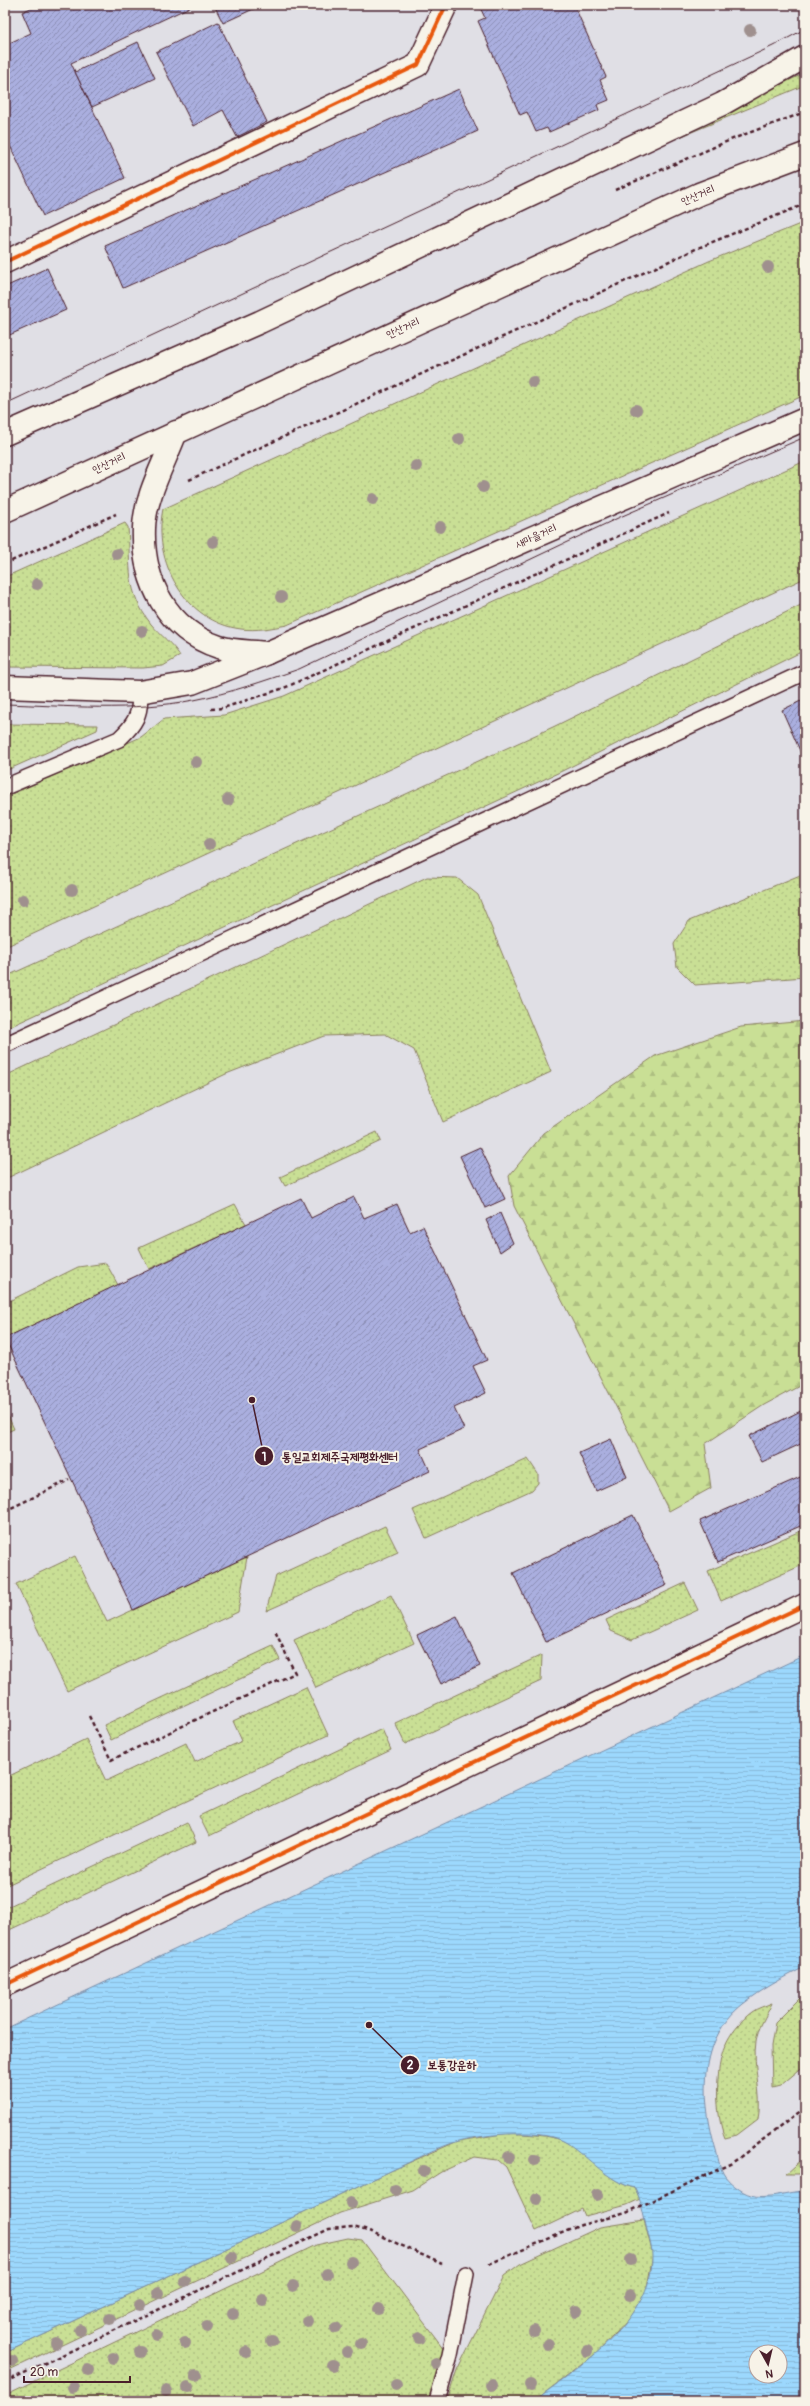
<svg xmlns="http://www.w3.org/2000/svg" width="810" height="2406" viewBox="0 0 810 2406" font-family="Pangolin,'Poor Story',sans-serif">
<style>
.grass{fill:url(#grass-dots);stroke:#8a7f60}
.forest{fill:url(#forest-firs);stroke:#8a7f60}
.water{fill:url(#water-rules);stroke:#7b8ea9;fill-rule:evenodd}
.building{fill:url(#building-hatch);stroke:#4a1f2b}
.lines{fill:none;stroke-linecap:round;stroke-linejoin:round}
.service-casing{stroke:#4a1f2b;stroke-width:18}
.minor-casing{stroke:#4a1f2b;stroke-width:25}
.secondary-casing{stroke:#4a1f2b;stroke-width:25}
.primary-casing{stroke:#4a1f2b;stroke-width:25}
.path{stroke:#4a1f2b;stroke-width:2.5;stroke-dasharray:4 3;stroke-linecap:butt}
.service{stroke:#f7f3e8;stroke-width:15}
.minor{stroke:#f7f3e8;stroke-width:22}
.secondary{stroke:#f7f3e8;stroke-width:22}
.primary{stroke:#f7f3e8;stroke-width:22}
.tram{stroke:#4a1f2b;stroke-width:1}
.cycleway-casing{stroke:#f7f3e8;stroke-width:6}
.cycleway{stroke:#e8590c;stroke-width:4}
.tree{fill:#9f908e}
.labels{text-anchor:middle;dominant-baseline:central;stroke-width:4;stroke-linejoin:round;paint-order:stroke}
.street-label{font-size:11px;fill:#4a1f2b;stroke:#f7f3e8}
.leader{fill:none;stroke:#4a1f2b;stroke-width:1.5}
.callout-dot{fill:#4a1f2b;stroke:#f7f3e8;stroke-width:1.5}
.mark-label{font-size:12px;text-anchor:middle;font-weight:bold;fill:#fff}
.callout-label{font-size:12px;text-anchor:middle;font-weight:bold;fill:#4a1f2b;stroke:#f7f3e8;stroke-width:4;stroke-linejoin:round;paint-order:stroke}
</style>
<defs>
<pattern id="grass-dots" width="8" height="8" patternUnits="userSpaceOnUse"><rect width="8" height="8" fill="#c9df95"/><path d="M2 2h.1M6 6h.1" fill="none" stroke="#aebf81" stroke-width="1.8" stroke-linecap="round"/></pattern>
<pattern id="forest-firs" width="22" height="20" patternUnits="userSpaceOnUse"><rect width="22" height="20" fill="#c9df95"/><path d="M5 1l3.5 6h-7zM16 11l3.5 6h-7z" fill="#aebf81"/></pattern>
<pattern id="water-rules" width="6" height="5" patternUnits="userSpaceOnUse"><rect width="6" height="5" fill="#9cd8fd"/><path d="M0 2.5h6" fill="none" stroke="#88b9d9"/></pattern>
<pattern id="building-hatch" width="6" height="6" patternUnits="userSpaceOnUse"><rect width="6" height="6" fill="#aaafdf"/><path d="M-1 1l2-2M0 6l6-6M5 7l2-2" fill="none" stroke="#8c8eb5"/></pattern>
</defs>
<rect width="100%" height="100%" fill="#e0dfe5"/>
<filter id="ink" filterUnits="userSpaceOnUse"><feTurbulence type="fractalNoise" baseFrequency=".025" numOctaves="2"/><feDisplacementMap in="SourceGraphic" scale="8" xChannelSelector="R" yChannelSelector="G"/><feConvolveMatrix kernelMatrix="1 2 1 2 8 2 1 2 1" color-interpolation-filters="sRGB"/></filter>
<g filter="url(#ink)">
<!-- grass -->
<g class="grass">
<path d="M805,73V85L682,136L680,131Z"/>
<path d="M805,222V395L287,625C272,628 257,631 241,629C185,622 152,561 163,509L709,261Z"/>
<path d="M805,461V578L5,947V797L141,737L164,719L224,715L284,696Z"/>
<path d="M125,523L128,527C131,568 125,590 151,624C161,636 173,644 180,656L163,666L143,668L5,667V577Z"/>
<path d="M805,603V650L562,771L5,1029V977L553,727Z"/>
<path d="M5,724L98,725L97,730L5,771Z"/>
<path d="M805,873V977L695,985L677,967L674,944L689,921Z"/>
<path d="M427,877L457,878L478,895L551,1072L443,1122L414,1050L385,1034L324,1036L226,1074L5,1179V1076Z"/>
<path d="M377,1132L381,1141L285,1186L280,1177Z"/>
<path d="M235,1204L246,1224L149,1269L139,1248Z"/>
<path d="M106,1263L118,1285L5,1338V1303L78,1267Z"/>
<path d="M5,1409L14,1429L5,1433Z"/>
<path d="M528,1459L538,1474V1483L532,1490L426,1538L413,1510Z"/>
<path d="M385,1526L398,1552L266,1611L276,1576Z"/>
<path d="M805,1529V1564L721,1601L708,1571Z"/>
<path d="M75,1556L107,1622L247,1557L238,1612L67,1691L16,1584Z"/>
<path d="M685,1583L698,1610L632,1640L611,1631L606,1620Z"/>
<path d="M391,1595L414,1643L316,1688L294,1640Z"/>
<path d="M273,1646L280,1660L111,1740L104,1725Z"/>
<path d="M542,1655L541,1681L405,1744L395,1723Z"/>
<path d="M306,1687L328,1735L5,1886V1778L86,1739L106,1781L186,1743L195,1762L242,1741L233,1721Z"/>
<path d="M382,1729L391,1750L209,1836L199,1816Z"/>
<path d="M187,1822L196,1842L5,1932V1908Z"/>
<path d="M805,1993V2065L780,2086L772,2088L771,2046L775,2023Z"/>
<path d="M772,2003C767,2015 757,2029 756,2041C752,2067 763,2093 758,2119L737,2135L725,2138C715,2114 715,2069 725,2046C730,2033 741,2020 752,2012C757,2008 765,2006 772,2003Z"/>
<path d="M509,2133C527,2135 550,2134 566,2142C590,2156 609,2183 635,2188L640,2199L627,2205L585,2216L582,2209L536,2231L506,2167L498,2160L474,2157L441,2172L413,2190L340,2213L5,2372V2353L397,2168L458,2141Z"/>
<path d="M805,2157V2174H786Z"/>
<path d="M644,2220L653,2255L646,2292L631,2317L598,2352L534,2401H447L457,2370L504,2276L520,2264L600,2227Z"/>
<path d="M348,2238L362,2240L444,2349L433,2401H5V2395L316,2245Z"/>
</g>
<!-- forest -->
<path class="forest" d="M805,1021V1383L764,1405L705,1444L711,1488L669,1511L514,1206L509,1176L544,1133L655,1056L741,1027Z"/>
<!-- water -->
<path class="water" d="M805,1655V1967C784,1977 761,1990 743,2004C698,2040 701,2100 716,2150C718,2157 719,2166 723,2173C727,2181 742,2193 751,2195C767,2200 789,2191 805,2191V2401H534C580,2366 653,2321 652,2256C652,2246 648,2235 646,2226C643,2213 641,2200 635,2188C608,2182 590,2158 567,2143C544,2128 485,2134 459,2141C438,2147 417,2159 397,2168L5,2353V2029ZM756,2352H780V2376H756Z"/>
<!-- building -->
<g class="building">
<path d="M37,5H194L71,63L125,178L43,216L5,135V45L31,33L22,12Z"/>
<path d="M214,5H262L223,23Z"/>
<path d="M479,5H574L606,77L600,80L609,100L597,105L599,110L549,132L547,128L536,132L527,112L520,115L478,21L485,18Z"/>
<path d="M218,22L267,122L237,137L223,110L193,126L156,52Z"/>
<path d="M138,42L155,78L92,107L75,72Z"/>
<path d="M459,89L478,131L123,288L105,246Z"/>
<path d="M47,268L66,310L5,337V287Z"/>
<path d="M805,699V762L782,710Z"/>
<path d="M480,1147L505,1199L485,1208L460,1156Z"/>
<path d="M354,1197L364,1218L397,1204L410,1232L423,1226L487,1360L473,1366L486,1393L454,1408L464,1429L420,1449L430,1471L133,1610L5,1338L301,1198L311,1218Z"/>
<path d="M500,1213L513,1243L500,1252L486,1220Z"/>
<path d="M805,1409V1442L762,1462L749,1436Z"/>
<path d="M611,1439L627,1477L596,1491L579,1453Z"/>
<path d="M805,1475V1524L718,1562L700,1521Z"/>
<path d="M633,1515L667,1585L546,1642L513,1573Z"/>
<path d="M457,1616L480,1666L441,1684L417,1635Z"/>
</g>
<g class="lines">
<defs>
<g id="service">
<path d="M5,787L119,739C134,725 142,714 139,692"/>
<path d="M5,1045L805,672"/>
<path d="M437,2401L450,2355L466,2274"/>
</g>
<g id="minor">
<path d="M5,262L418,65L446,5"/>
<path d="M5,1985L805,1605"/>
</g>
<path id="secondary" d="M267,653L805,419"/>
<g id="primary">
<path d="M176,432C165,462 145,496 144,528C142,581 167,630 219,647C234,652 252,651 267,653"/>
<path d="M5,434L260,322L722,104L805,57"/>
<path d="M5,511L699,194L805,154"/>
<path d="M5,687L139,692L192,683L265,654"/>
</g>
</defs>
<!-- service casing -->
<use href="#service" class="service-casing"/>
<!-- minor casing -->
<use href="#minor" class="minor-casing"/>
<!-- secondary casing -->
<use href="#secondary" class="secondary-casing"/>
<!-- primary casing -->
<use href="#primary" class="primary-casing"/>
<!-- path -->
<g class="path">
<path d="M615,190L735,138L805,112"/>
<path d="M189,480L698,248L805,204"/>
<path d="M5,564L116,514"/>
<path d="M211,709L223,708L284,688L669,513"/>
<path d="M5,1511L69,1480"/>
<path d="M89,1716L111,1760L295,1673L275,1631"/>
<path d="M5,1729H6"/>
<path d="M489,2264L581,2225L626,2213L732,2163L805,2108"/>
<path d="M5,2382L329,2229L353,2227L372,2232L442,2264"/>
</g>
<!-- service -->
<use href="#service" class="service"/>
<!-- minor -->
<use href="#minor" class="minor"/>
<!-- secondary -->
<use href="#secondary" class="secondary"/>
<!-- primary -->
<use href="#primary" class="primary"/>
<!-- tram -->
<g class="tram">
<path d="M5,404L773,46L805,29"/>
<path d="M5,704C67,706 132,712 194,700C230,693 264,681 299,669L620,517L805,437"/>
</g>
<defs>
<g id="cycleway">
<path d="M5,262L418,65L446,5"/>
<path d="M5,1985L805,1605"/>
</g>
</defs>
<!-- cycleway casing -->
<use href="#cycleway" class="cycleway-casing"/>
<!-- cycleway -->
<use href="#cycleway" class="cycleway"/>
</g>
<!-- trees -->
<g class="tree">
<circle cx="750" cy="30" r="6"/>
<circle cx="768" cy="267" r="6"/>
<circle cx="533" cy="382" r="6"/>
<circle cx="636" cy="410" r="6"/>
<circle cx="459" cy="439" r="6"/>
<circle cx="416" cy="466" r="6"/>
<circle cx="483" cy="487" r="6"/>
<circle cx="373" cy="499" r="6"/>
<circle cx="440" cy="527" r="6"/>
<circle cx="213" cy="542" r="6"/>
<circle cx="117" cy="554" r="6"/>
<circle cx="37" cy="584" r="6"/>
<circle cx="281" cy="597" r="6"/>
<circle cx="142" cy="631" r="6"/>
<circle cx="196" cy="762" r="6"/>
<circle cx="228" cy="800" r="6"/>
<circle cx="209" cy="844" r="6"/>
<circle cx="72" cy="890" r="6"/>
<circle cx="23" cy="900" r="6"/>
<circle cx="509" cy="2157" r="6"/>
<circle cx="535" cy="2160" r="6"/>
<circle cx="424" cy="2171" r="6"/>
<circle cx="395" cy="2190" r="6"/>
<circle cx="597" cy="2195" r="6"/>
<circle cx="537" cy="2199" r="6"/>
<circle cx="351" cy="2203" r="6"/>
<circle cx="297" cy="2226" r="6"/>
<circle cx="232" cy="2257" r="6"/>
<circle cx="631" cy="2260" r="6"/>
<circle cx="351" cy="2262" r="6"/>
<circle cx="327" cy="2274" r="6"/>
<circle cx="185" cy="2281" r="6"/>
<circle cx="293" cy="2286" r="6"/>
<circle cx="158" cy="2293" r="6"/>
<circle cx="630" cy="2295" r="6"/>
<circle cx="263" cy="2300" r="6"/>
<circle cx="140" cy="2305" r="6"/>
<circle cx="379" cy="2309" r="6"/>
<circle cx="576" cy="2311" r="6"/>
<circle cx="233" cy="2314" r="6"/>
<circle cx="110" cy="2319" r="6"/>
<circle cx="307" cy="2321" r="6"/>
<circle cx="207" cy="2327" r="6"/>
<circle cx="336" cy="2328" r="6"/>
<circle cx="80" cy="2330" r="6"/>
<circle cx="534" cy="2331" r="6"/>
<circle cx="156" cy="2335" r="6"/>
<circle cx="419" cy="2338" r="6"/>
<circle cx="272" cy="2341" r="6"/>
<circle cx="56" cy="2343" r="6"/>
<circle cx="185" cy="2343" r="6"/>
<circle cx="361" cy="2344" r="6"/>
<circle cx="548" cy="2344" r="6"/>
<circle cx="587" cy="2351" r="6"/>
<circle cx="140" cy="2352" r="6"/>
<circle cx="246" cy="2352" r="6"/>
<circle cx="347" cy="2352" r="6"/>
<circle cx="113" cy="2358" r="6"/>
<circle cx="12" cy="2361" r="6"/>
<circle cx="436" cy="2364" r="6"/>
<circle cx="333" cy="2365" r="6"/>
<circle cx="88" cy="2370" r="6"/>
<circle cx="196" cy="2375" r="6"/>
<circle cx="396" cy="2385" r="6"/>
<circle cx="492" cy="2385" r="6"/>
<circle cx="530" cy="2385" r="6"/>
<circle cx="73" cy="2387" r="6"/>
<circle cx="188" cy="2387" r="6"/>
<circle cx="166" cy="2391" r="6"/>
</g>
</g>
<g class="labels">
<!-- street labels -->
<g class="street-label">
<text transform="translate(698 195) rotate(-23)">안산거리</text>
<text transform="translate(403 328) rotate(-24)">안산거리</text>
<text transform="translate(109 463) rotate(-25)">안산거리</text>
<text transform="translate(536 536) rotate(-24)">새마을거리</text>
</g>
</g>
<!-- callouts -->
<path class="leader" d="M252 1400L264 1456M369 2025L410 2065"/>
<g class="callout-dot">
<circle cx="252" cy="1400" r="4"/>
<circle cx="369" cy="2025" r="4"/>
<circle cx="264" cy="1456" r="10"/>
<circle cx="410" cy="2065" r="10"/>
</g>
<g class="mark-label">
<text x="264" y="1461">1</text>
<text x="410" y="2069">2</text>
</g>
<g class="callout-label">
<text x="340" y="1461">통일교회제주국제평화센터</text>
<text x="452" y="2069">보통강운하</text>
</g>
<!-- margin -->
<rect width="810" height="2406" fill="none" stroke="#f7f3e8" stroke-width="20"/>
<rect x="10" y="10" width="790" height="2386" fill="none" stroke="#4a1f2b" stroke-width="1.5" filter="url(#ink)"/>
<!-- north arrow -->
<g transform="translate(768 2364) rotate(172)"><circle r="19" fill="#f7f3e8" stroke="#b29e9c"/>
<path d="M0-3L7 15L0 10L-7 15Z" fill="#4a1f2b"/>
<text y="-6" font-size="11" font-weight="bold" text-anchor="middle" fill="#4a1f2b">N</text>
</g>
<!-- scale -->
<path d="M24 2376v6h106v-6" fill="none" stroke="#4a1f2b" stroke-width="2"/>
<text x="30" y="2376" font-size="12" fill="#4a1f2b" stroke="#f7f3e8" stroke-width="3" paint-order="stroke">20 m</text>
</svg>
